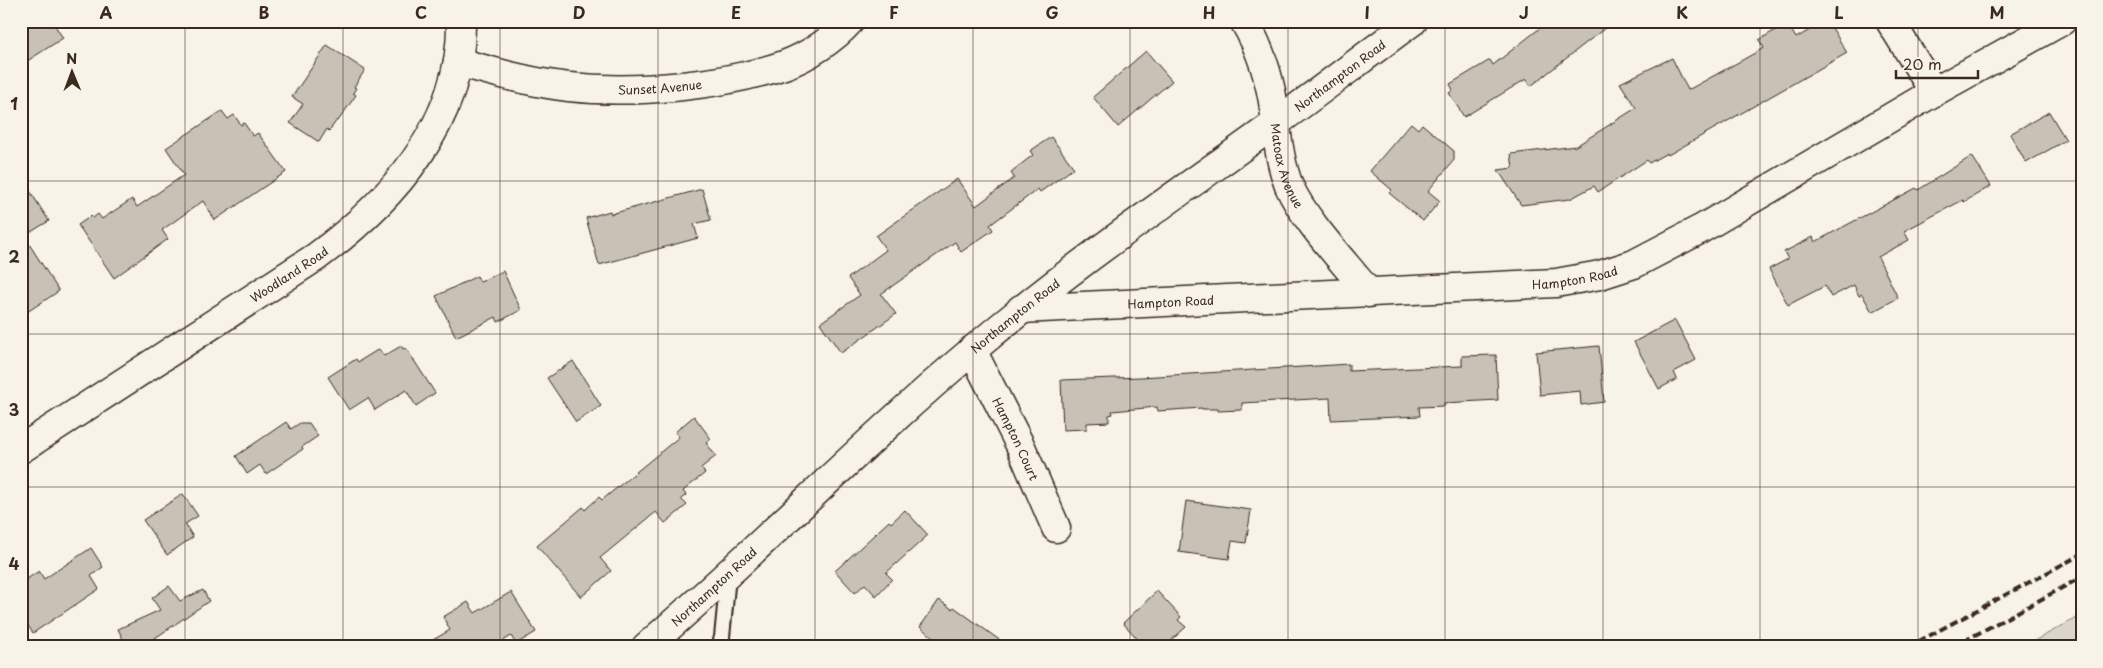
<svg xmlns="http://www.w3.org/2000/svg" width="2103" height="668" viewBox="0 0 2103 668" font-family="'Playpen Sans',sans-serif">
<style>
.green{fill:#dbd6cb;stroke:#8b8074}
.building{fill:#c8c1b6;stroke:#3b2a1e}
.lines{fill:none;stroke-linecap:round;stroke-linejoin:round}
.service-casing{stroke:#3b2a1e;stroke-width:18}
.minor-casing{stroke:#3b2a1e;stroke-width:31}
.service{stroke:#f7f3e8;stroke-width:14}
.minor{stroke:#f7f3e8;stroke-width:28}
.rail{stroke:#3b2a1e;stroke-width:4;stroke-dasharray:8 4;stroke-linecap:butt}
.grid{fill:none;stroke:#3b2a1e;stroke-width:1;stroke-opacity:0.55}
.labels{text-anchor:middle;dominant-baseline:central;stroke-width:5;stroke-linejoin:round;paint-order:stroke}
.street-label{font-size:12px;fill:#3b2a1e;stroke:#f7f3e8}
.neatline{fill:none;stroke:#3b2a1e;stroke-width:2}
.grid-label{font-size:16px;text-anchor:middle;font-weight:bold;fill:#3b2a1e}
</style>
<rect width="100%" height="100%" fill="#f7f3e8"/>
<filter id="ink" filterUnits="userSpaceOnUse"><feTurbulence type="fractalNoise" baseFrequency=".02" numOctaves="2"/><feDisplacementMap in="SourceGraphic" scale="10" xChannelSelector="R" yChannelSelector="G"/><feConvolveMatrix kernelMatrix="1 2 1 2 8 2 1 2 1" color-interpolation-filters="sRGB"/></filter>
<g filter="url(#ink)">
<!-- green -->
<path class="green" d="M2082,615V647H2023Z"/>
<!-- building -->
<g class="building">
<path d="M21,21H52L63,38L21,65Z"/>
<path d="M1549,21H1614L1531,86L1526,79L1464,117L1449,93L1453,90L1450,84L1490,60L1493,65Z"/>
<path d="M1825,21H1828L1847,53L1668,155L1667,153L1649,163L1647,160L1598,192L1594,186L1570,199L1521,205L1498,170L1513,168L1511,154L1576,146L1636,108L1620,83L1672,58L1688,90L1764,48L1759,40L1787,23L1796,38Z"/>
<path d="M327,45L365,70L354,87L356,88L353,93L356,95L338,121L337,120L329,131L327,129L319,142L290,123L303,104L292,97Z"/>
<path d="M1146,51L1172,81L1118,127L1093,97Z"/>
<path d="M222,111L228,119L234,115L241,125L244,123L253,136L258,133L286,172L215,220L203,201L162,230L168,239L114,278L78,225L91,216L93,218L98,214L102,219L132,199L137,207L184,175L166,148Z"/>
<path d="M2049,112L2066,140L2026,163L2010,134Z"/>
<path d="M1411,123L1418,129L1422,124L1454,151V160L1428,191L1440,201L1423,221L1389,193L1392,190L1370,171Z"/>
<path d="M1051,137L1074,168L1040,192L1038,189L990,225L993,230L961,252L955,242L881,294L896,314L841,353L820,323L860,295L848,278L886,250L876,236L957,179L976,206L1014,178L1011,172L1033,155L1030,151Z"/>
<path d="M1972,156L1991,186L1964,202L1963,200L1904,231L1909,240L1878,257L1898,298L1872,312L1862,294L1859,296L1854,285L1831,297L1825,286L1788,305L1769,269L1788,259L1784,252L1813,237L1815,242L1916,188L1918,190Z"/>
<path d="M21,177L49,221L24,236L59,291L21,316Z"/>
<path d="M702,189L711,220L694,224L698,238L599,265L586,218L610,211L611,214Z"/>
<path d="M503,271L521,310L498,322L496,317L456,337L436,296L477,276L480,282Z"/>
<path d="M1675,320L1696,360L1674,372L1677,379L1659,389L1634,342Z"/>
<path d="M401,346L403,349L406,348L435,393L416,406L406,390L375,410L368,398L349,410L328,377L356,359L358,362L379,349L384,356Z"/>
<path d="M1599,346L1604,402L1581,405L1580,391L1540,395L1536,352Z"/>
<path d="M1496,355L1498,400L1444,403V406L1419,407L1420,416L1331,420L1330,398L1242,403V410L1218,411V409H1202V408L1158,411L1157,407L1112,411L1113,414L1109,415V422L1087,423V429L1063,430L1061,380L1141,377L1349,364V371L1462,366V356Z"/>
<path d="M573,361L601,406L576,422L547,378Z"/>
<path d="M694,416L711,439L706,443L716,456L701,468L705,473L683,491L686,495L681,499L687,505L665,523L656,512L600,558L611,571L581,597L537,546L583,507L585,510L599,497L602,500L679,437L675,432Z"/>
<path d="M286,422L291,429L300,423H309L318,436L302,447L303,449L266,474L260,465L247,474L236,456Z"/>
<path d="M183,494L198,516L185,524L193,537L167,555L143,520Z"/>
<path d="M1186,501L1251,510L1246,543L1232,541L1229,559L1179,552Z"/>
<path d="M905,510L928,535L886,573L892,579L876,596L865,584L855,593L835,571L889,521L891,523Z"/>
<path d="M91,548L103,567L91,576L99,589L33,633L21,615V583L39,571L44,579Z"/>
<path d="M169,586L180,601L203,590L209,601L142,647H127L118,629L160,610L152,598Z"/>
<path d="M1157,591L1181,617L1178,620L1186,627L1164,647H1145L1123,623Z"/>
<path d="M511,592L536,632L516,644L511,636L494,647H421L450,630L443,617L468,602L475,613Z"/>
<path d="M939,600L952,609L954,607L1009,647H928L934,638L920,627Z"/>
</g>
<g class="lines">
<defs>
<path id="service" d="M719,647L722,637L728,576"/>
<g id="minor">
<path id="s1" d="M1244,21C1261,49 1271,83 1275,115C1277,139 1280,163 1289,186C1304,220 1345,263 1369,293"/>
<path d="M1890,21L1934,92"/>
<path id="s2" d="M458,62C494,72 531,83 569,87C634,94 723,86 784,65C807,57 834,39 850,21"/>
<path id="s3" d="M1021,309L1556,283L1600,275L1634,264L1701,229L1934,92L2062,21"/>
<path id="s4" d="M972,350L1021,447L1056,528"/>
<path id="s5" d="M21,449L316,257C392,201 463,122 461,21"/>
<path id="s6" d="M646,647C758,551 861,444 974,349C1068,269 1169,200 1269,128C1318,93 1365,56 1413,21"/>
</g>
</defs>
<!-- service casing -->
<use href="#service" class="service-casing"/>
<!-- minor casing -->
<use href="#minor" class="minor-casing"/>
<!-- service -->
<use href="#service" class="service"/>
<!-- minor -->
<use href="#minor" class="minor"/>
<!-- rail -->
<g class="rail">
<path d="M1908,647L2082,554"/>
<path d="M1953,647L2082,577"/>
</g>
</g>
</g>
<!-- grid -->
<path class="grid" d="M185,21V647M343,21V647M500,21V647M658,21V647M815,21V647M973,21V647M1130,21V647M1288,21V647M1445,21V647M1603,21V647M1760,21V647M1918,21V647M21,181H2082M21,334H2082M21,487H2082"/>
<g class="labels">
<!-- street labels -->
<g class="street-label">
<text stroke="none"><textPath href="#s6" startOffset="900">Northampton Road</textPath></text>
<text stroke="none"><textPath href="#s2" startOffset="205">Sunset Avenue</textPath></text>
<text stroke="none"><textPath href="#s1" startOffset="152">Matoax Avenue</textPath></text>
<text stroke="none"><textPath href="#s5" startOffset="320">Woodland Road</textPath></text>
<text stroke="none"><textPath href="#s3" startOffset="555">Hampton Road</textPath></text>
<text stroke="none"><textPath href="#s3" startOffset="150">Hampton Road</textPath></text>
<text stroke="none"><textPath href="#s6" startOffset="496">Northampton Road</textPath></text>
<text stroke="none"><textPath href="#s4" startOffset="99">Hampton Court</textPath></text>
<text stroke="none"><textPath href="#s6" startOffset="91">Northampton Road</textPath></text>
</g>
</g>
<!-- margin -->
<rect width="2103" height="668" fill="none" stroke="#f7f3e8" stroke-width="55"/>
<!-- north arrow -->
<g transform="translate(72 72) rotate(359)" stroke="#f7f3e8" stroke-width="4" paint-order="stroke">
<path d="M0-4L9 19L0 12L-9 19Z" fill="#3b2a1e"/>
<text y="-8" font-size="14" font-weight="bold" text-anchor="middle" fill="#3b2a1e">N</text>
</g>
<!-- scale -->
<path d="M1896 70v8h82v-8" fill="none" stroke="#3b2a1e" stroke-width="2.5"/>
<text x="1903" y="70" font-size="15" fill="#3b2a1e" stroke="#f7f3e8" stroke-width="4" paint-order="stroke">20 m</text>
<rect x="28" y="28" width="2048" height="612" class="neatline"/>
<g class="grid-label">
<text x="106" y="19">A</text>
<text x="264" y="19">B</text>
<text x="421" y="19">C</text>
<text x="579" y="19">D</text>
<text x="736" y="19">E</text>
<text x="894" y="19">F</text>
<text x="1052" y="19">G</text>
<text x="1209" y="19">H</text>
<text x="1367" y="19">I</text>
<text x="1524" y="19">J</text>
<text x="1682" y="19">K</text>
<text x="1839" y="19">L</text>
<text x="1997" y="19">M</text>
<text x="14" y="110">1</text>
<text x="14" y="263">2</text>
<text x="14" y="416">3</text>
<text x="14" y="570">4</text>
</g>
</svg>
